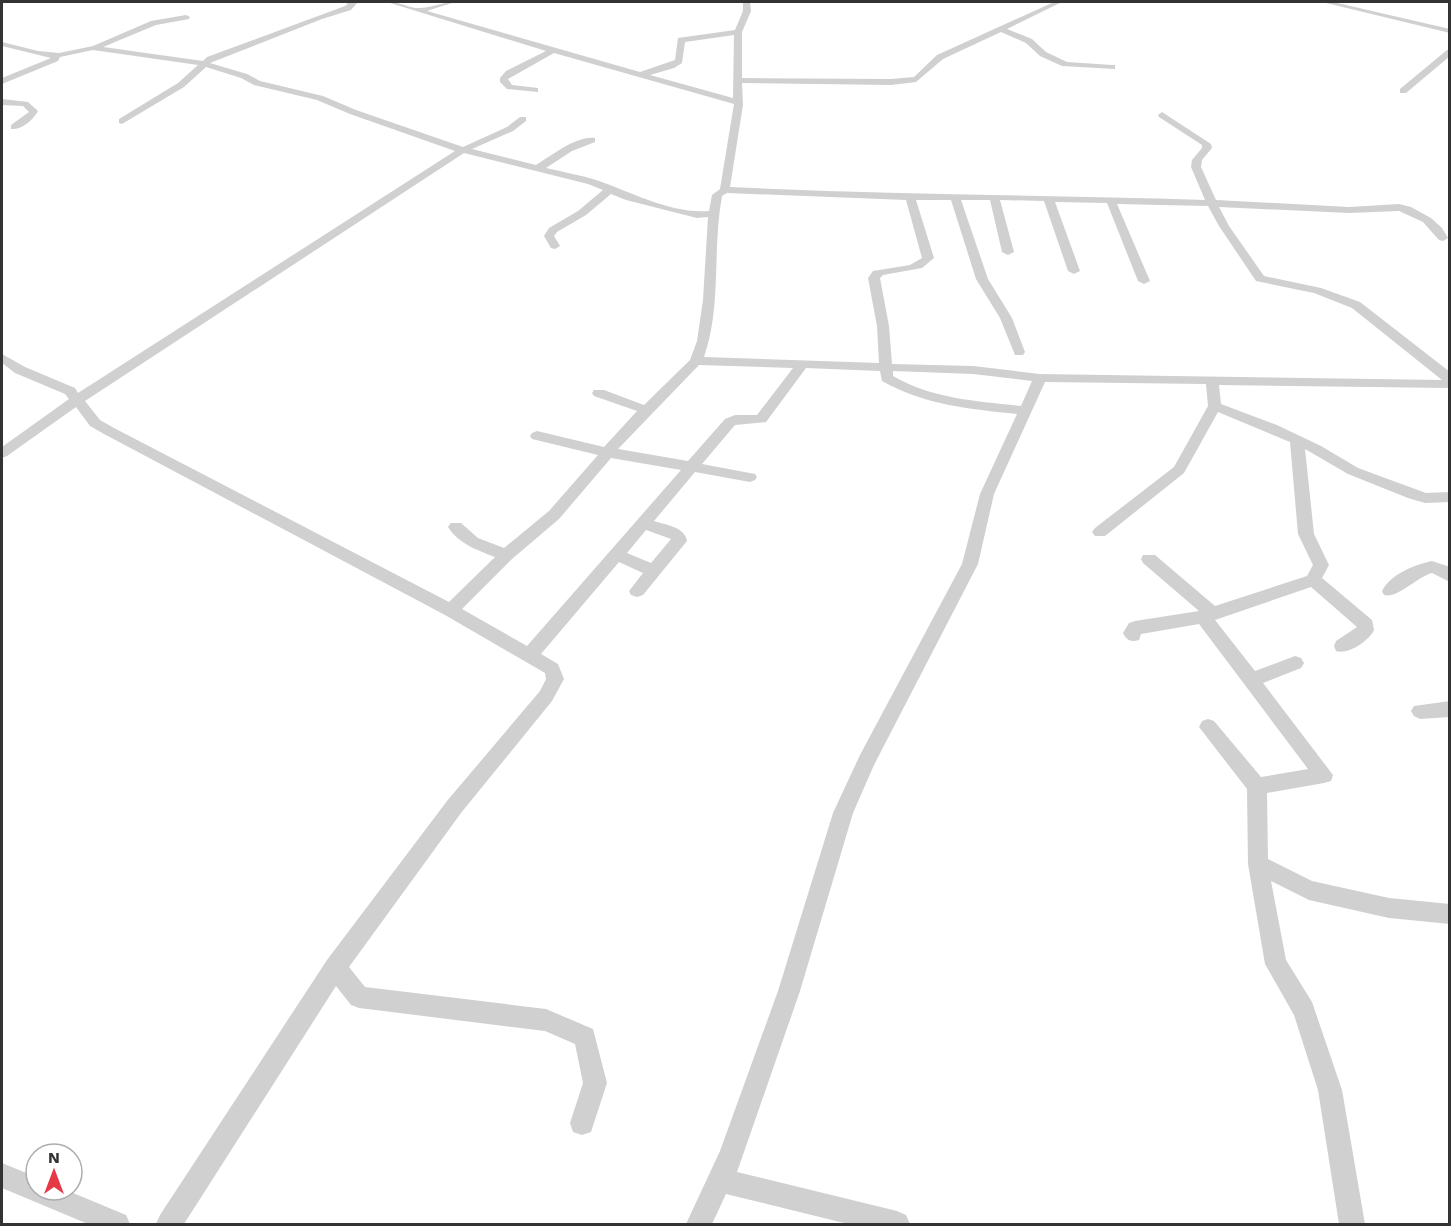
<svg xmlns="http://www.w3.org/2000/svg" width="1451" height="1226" viewBox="0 0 1451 1226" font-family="'Work Sans',sans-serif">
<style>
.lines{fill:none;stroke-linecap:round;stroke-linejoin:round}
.minor{fill:#d0d0d0;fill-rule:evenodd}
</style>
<rect width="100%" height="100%" fill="#fff"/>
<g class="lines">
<!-- minor -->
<g class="minor">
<path d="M344,2L357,3L351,10L322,19L210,63L247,74L260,81L323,96L356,110L463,147L507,127L520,117H526V121L513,131L472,149L536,165C553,155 575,136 595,138V142L572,151L546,168C563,172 580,175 596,180C632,192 670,214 709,211L712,195L720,189L734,104L554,53L508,79L512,85L538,88V92L507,89L500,82V78L506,71L546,51L387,2C399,1 410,9 421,8C433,7 443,2 455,2L427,11L640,72L675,60L678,38L735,30L743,11V2H750L751,11L742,32V78L891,79L914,77L937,55L1054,2H1062L1007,29L1032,39L1046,52L1067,62L1112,65H1115V69L1062,66L1040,56L1026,43L1001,32L943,59L916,82L891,85L742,83L743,105L730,187C889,195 1047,195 1205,200L1191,167L1192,160L1202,148V145L1159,117L1158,115L1162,112L1211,144L1212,148L1202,160L1201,167L1216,200L1349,207L1399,204L1411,207L1431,218L1442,228L1448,238L1443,241L1439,240L1423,222L1399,211L1349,213L1219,207L1229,226L1264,276L1321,288L1360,302L1450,372V388L1219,385L1221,404L1277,425L1321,446L1358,468L1426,493L1450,492V502L1425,503L1408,498L1348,474L1305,449L1314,534L1329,565L1322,578L1372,620L1374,630C1369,641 1348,655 1336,651L1334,646L1336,641L1357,627L1311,587L1215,620L1255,671L1295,656L1301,658L1304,663L1301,668L1263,683L1333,775L1331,781L1324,783L1267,793L1268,859L1312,881L1389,898L1450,904V924L1389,918L1309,900L1271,881L1286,960L1312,1002L1342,1090L1365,1224H1339L1318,1090L1294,1015L1265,964L1248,864L1247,789L1199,727L1202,721L1208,719L1214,721L1261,777L1308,769L1199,624L1141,634L1139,640C1131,642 1127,641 1123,633L1129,623L1135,621L1199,611L1143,563L1141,559L1143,555H1155L1215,606L1307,576L1313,565L1298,534L1290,442L1218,412L1184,473L1105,536H1095L1092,532L1095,528L1174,467L1208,406L1206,384L1045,382L994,494L978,564L874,765L853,813L800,991L737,1172L897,1211L906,1215L910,1224H848L726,1194L712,1224H686L720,1151L778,991L833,813L860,755L962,564L980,494L1017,414C970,409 924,405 882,381L880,371L806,368L766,422L735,425L702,464L755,474L757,477L755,480L750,482L695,472L654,521C666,525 685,527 687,541L643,595L637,597L631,595L629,591L643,573L619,562L541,654L558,664L564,679L552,701L461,813L349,967L365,987L546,1009L593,1029L607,1083L591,1132L582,1135L573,1132L570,1123L583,1083L575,1044L545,1031L359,1008L351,1005L336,986L184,1224H156L160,1215L327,960L447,801L540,691L546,679L545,673L445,615L104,434L90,426L76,407L7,456L2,458V447L69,399L65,394L15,373L2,363V354L25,367L75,388L78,393L455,151L350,114L317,100L254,85L241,78L206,67L184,87L122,124L119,123V119L178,83L198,65L93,50L60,57L58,61L2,84V78L51,58L2,46V42L38,51L59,53L93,46L151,21L186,15L190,17L189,19L156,25L103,47L203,61L207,57L345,6L348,4ZM734,35L733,98L650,75L674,68L682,63L685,42ZM464,153L588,184L603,190L578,211L549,228L544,236L551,248L555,249L560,246L554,236L557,232L586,215L611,194L626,200L697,218L708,217L703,300L697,341L690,360L644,405L604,390H594L592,393L594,396L637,411L604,447L537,431L532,433L530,436L532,439L598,455L549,511L504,548L478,538L461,523H451L448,527C459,544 477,550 495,557L449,602L114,428L100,420L85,401ZM727,193L906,200L922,258L910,265L873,271L868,278L877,326L879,363L704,357C722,305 712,250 722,196ZM916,200H951L976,279L1000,318L1015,355H1023L1025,352L1012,318L988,279L961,200H990L1002,252L1008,255L1014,252L1000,200L1044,201L1068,271L1074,274L1080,271L1055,202L1107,203L1138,281L1144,284L1150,281L1117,204L1208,206L1219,226L1256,281L1314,293L1352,308L1442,380L1040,374L973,366L892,364L889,326L880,278L883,275L922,268L934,258ZM699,365L793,368L757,415H735L725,419L688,461L618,449ZM893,371L973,374L1032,381L1021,406C976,401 933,399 893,376ZM611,458L681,470L527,646L462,609L512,559L559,519ZM646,530L671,539L651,563L627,553Z"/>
<path d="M1322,2H1333L1450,29V33Z"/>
<path d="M1447,50H1450V56L1406,93H1400V89Z"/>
<path d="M2,99L28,102L38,111C33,120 22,130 11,129V125L29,112L23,106L2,105Z"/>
<path d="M1432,561L1450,567V582L1432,573C1417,577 1397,599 1384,595L1382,591C1391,574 1414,565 1432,561Z"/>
<path d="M1450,701V717L1420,719L1414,716L1411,711L1414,706Z"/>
<path d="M2,1163L36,1177V1190H66L126,1215L130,1224H88L2,1188Z"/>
</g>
</g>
<!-- border -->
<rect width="1451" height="1226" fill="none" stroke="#333333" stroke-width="6"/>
<!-- north arrow -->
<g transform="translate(54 1172)"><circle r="28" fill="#ffffff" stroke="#adadad" stroke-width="1.5"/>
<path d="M0-4.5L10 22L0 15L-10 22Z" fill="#e63946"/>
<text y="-9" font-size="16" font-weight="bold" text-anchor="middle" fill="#333333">N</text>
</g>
</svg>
